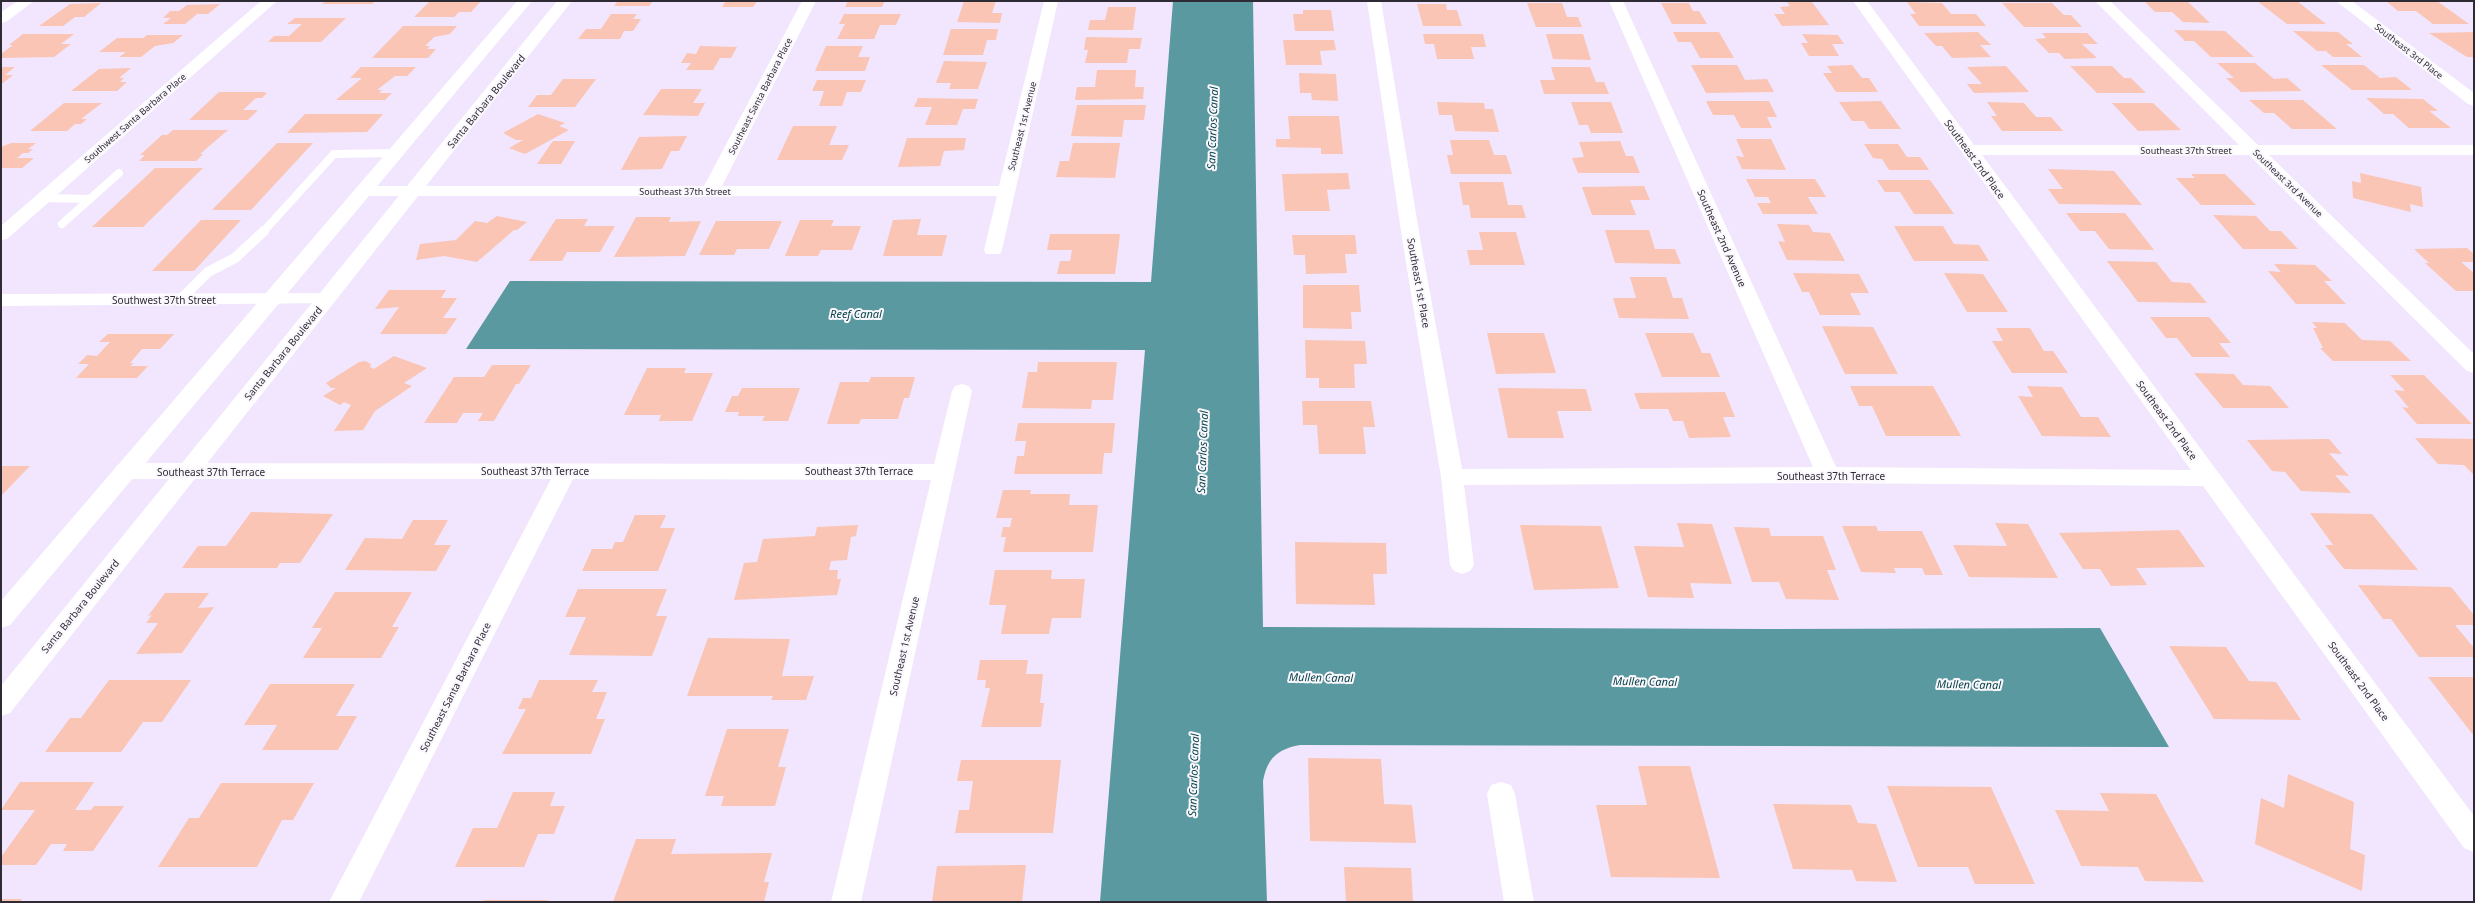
<svg xmlns="http://www.w3.org/2000/svg" width="2475" height="903" viewBox="0 0 2475 903" font-family="'Noto Sans',sans-serif">
<style>
.water{fill:#5a99a0}
.building{fill:#fac5b4}
.lines{fill:none;stroke-linecap:round;stroke-linejoin:round}
.service-far1{stroke:#fff;stroke-width:8}
.service{stroke:#fff;stroke-width:10}
.minor{fill:#fff;fill-rule:evenodd}
.secondary{fill:#fff;fill-rule:evenodd}
.labels{text-anchor:middle;dominant-baseline:central;stroke-width:4;stroke-linejoin:round;paint-order:stroke}
.far-street-label{font-size:9px;fill:#2f2b35;stroke:#faf7fd}
.street-label{font-size:10px;fill:#2f2b35;stroke:#faf7fd}
.water-label{font-size:11px;font-style:italic;fill:#044348;stroke:#faf7fd}
</style>
<rect width="100%" height="100%" fill="#f1e6fd"/>
<!-- water -->
<path class="water" d="M1173,1H1253L1263,627L1765,629L2100,628L2169,747L1300,745C1278,749 1267,758 1263,781L1267,902H1100L1145,350L466,349L510,281L1151,282Z"/>
<!-- building -->
<g class="building">
<path d="M326,1H375L372,4H322Z"/>
<path d="M430,1H481L471,12H459L454,17H414Z"/>
<path d="M618,1H653L649,6H614Z"/>
<path d="M726,1H757L753,7H722Z"/>
<path d="M848,1H885L882,7H845Z"/>
<path d="M964,1H996L992,13H1002L1000,23L957,22Z"/>
<path d="M2257,1H2297L2326,24H2287Z"/>
<path d="M2386,1H2437L2469,24H2433L2416,11H2398Z"/>
<path d="M1787,2H1812L1829,25L1782,26L1774,14H1785L1780,7L1790,6Z"/>
<path d="M1907,2L1942,3L1951,14H1976L1986,26H1919L1910,14H1916Z"/>
<path d="M2145,2H2188L2210,23L2183,22L2172,12H2155Z"/>
<path d="M101,3L84,17H75L63,26H39L70,4Z"/>
<path d="M1527,3H1562L1567,17H1578L1582,27H1536Z"/>
<path d="M1661,3H1689L1693,11H1699L1707,24H1672Z"/>
<path d="M2002,3H2052L2064,15H2071L2082,27H2024Z"/>
<path d="M220,4L208,14H197L185,24H163L171,18H163L170,11H179L187,5Z"/>
<path d="M1417,4H1446L1447,10H1457L1462,26H1423Z"/>
<path d="M1108,7H1136L1133,30H1088L1090,20H1105Z"/>
<path d="M1303,10H1331L1334,31H1295L1293,14H1303Z"/>
<path d="M611,14H637L633,19H641L633,31H624L620,39H578L586,29H601Z"/>
<path d="M844,14H901L896,25H880L874,39H837L845,24H839Z"/>
<path d="M295,18H346L321,42H268L274,36H289L302,24H287Z"/>
<path d="M403,26H457L450,34L434,37L425,46H430L427,49H436L428,58H372Z"/>
<path d="M951,29H998L996,40H987L983,55H943Z"/>
<path d="M2174,30L2225,31L2254,57H2211L2194,41H2185Z"/>
<path d="M2293,31L2338,32L2353,44H2346L2362,57H2333L2326,51H2317Z"/>
<path d="M1673,32H1719L1734,58H1700L1691,42H1678Z"/>
<path d="M1978,32L1991,45H1980L1991,57L1952,58L1942,46H1936L1924,33Z"/>
<path d="M2474,32V57H2467L2429,33Z"/>
<path d="M2042,33H2087L2098,44H2082L2097,58L2065,59L2059,53H2049L2035,39L2046,38Z"/>
<path d="M23,34H74L61,44H71L54,57L1,58V54L13,45H9Z"/>
<path d="M1423,34H1483L1486,47H1471L1474,59H1437L1434,44H1425Z"/>
<path d="M1546,34H1583L1591,60L1553,59Z"/>
<path d="M1802,34L1838,35L1844,44H1832L1839,56H1809L1801,43H1808Z"/>
<path d="M147,35H183L173,43L155,46L141,57H119L126,52H99L117,38H143Z"/>
<path d="M1086,37L1142,38L1140,49H1129L1127,63H1085L1088,50H1084Z"/>
<path d="M1283,40H1334L1336,50L1320,51L1322,65H1286Z"/>
<path d="M700,46L737,47L731,58H720L713,70H686L691,63H681L687,53L696,54Z"/>
<path d="M826,46H863L858,57H870L865,71H815Z"/>
<path d="M944,61L987,62L978,89H949L951,83H936Z"/>
<path d="M2217,63H2255L2274,79L2287,78L2302,91L2241,92L2226,78H2234Z"/>
<path d="M1691,65H1737L1745,80L1767,79L1774,92L1706,93Z"/>
<path d="M1852,65L1862,78H1869L1878,92H1836L1823,73H1832L1827,66Z"/>
<path d="M2321,65H2364L2380,78L2396,77L2412,90H2352Z"/>
<path d="M2006,66L2029,92L1974,93L1967,84H1982L1967,67Z"/>
<path d="M2070,66H2112L2124,78H2131L2146,93H2097Z"/>
<path d="M1,67H15L5,75H13L3,83H1Z"/>
<path d="M361,67H416L407,76H395L377,90H382L379,93H392L385,100H336L362,78H350Z"/>
<path d="M1551,67H1590L1596,82H1604L1609,94H1544L1540,80H1555Z"/>
<path d="M131,68L119,78H124L120,82H127L117,91H71L99,69Z"/>
<path d="M1097,70H1136L1135,87H1144L1143,99L1075,100L1077,87H1095Z"/>
<path d="M1299,73L1336,74L1338,101L1312,100L1311,93H1300Z"/>
<path d="M563,79H596L575,107H528L537,95H551Z"/>
<path d="M817,80H866L861,92H847L842,106H819L824,91H812Z"/>
<path d="M661,89H702L693,103H705L698,116L643,115Z"/>
<path d="M219,92H262L267,93L262,98H256L243,110H258L248,120H189Z"/>
<path d="M918,98L978,99L975,109H963L957,125H925L932,107H914Z"/>
<path d="M2366,98L2423,99L2438,111H2429L2451,128H2409L2393,114H2384Z"/>
<path d="M2249,100H2303L2337,129H2292L2274,113H2264Z"/>
<path d="M1706,101H1769L1777,117H1767L1772,128H1741L1734,115H1713Z"/>
<path d="M1881,101L1901,129H1869L1864,121H1852L1839,102Z"/>
<path d="M1437,102L1484,103L1485,109H1493L1499,132L1455,131L1452,115H1439Z"/>
<path d="M1571,102H1611L1623,133H1591L1588,125H1579Z"/>
<path d="M1987,102L2024,103L2036,117H2051L2063,131H2002L1991,116H1997Z"/>
<path d="M64,103H102L81,119H87L81,124H75L67,131H30Z"/>
<path d="M2112,103H2153L2181,130L2138,131Z"/>
<path d="M1077,105H1146L1144,120H1124L1122,137L1071,136Z"/>
<path d="M305,114H383L367,132L287,133Z"/>
<path d="M538,114L565,123L559,126L569,130L525,154L509,148L523,140H516L503,133Z"/>
<path d="M1288,116H1339L1343,154H1321V148L1276,147V139H1290Z"/>
<path d="M793,126H837L829,145H849L842,160H777Z"/>
<path d="M173,130H228L200,154H203L196,161H139L145,155H140L162,135H167Z"/>
<path d="M687,136L679,151H671L662,169L621,170L639,137Z"/>
<path d="M907,138H966L964,150L944,151L940,166L898,167Z"/>
<path d="M1736,139H1771L1786,170L1742,169L1736,156L1744,157Z"/>
<path d="M1450,140H1489L1494,155H1506L1512,174H1451L1447,155H1453Z"/>
<path d="M553,141H575L561,164H537Z"/>
<path d="M1620,141L1626,156H1633L1640,173H1578L1572,158L1584,157L1579,142Z"/>
<path d="M11,143H36L28,149H33L28,153H23L17,158H34L22,168H1V147Z"/>
<path d="M277,143H313L251,210H212Z"/>
<path d="M1073,143H1120L1115,178L1056,177L1060,161H1069Z"/>
<path d="M1864,144H1898L1907,157H1920L1929,170H1889L1882,159L1873,158Z"/>
<path d="M155,168H203L143,227H92Z"/>
<path d="M2048,169L2114,171L2142,205L2059,204L2048,189H2063Z"/>
<path d="M1348,173L1350,189L1327,190L1330,211H1285L1282,174Z"/>
<path d="M2360,173L2421,187L2423,207L2410,204L2411,212L2353,198L2352,181L2361,183Z"/>
<path d="M2191,174H2225L2256,205H2201L2176,178H2195Z"/>
<path d="M1746,179H1815L1826,197H1808L1818,214H1763L1757,203H1771L1768,197H1755Z"/>
<path d="M1877,180H1930L1954,214H1914L1900,192H1885Z"/>
<path d="M1459,182H1503L1508,205H1522L1526,218H1471L1469,205H1463Z"/>
<path d="M1644,186L1650,200H1630L1636,215H1592L1582,187Z"/>
<path d="M2066,213H2125L2154,250L2109,249L2095,231H2080Z"/>
<path d="M2213,215L2256,216L2270,231H2281L2298,249H2243Z"/>
<path d="M497,216L527,222L517,230H514L477,262L444,256L416,260L420,244L456,240L475,221L487,223Z"/>
<path d="M636,217H671L669,222L701,221L685,256L614,257Z"/>
<path d="M556,219H588L584,226H615L600,252H567L562,261H529Z"/>
<path d="M921,219L917,235H947L942,256H883L893,220Z"/>
<path d="M201,220H241L194,271H152Z"/>
<path d="M800,220H834L831,226H861L852,250H821L818,256H785Z"/>
<path d="M716,221H782L769,249H737L734,255H699Z"/>
<path d="M1777,224L1809,225L1813,232L1830,233L1845,261L1787,260L1778,241L1785,242Z"/>
<path d="M1894,226H1943L1954,244L1979,245L1989,261H1914Z"/>
<path d="M1605,230H1649L1655,249H1675L1681,264L1615,263Z"/>
<path d="M1479,232H1516L1525,265H1470L1467,250H1483Z"/>
<path d="M1050,234H1120L1115,274H1057L1060,261H1070L1072,250H1047Z"/>
<path d="M1292,235H1355L1357,254H1345L1347,273L1306,274L1305,255H1294Z"/>
<path d="M2467,248L2474,254V262H2461L2474,273V291H2456L2425,263H2429L2414,249Z"/>
<path d="M2107,261L2156,262L2172,282L2190,283L2207,303L2138,302Z"/>
<path d="M2274,264L2315,265L2332,281H2324L2346,304H2296L2268,271L2281,272Z"/>
<path d="M1793,273L1859,274L1869,293H1850L1861,315H1820L1809,292H1802Z"/>
<path d="M1944,273L1983,274L2008,312H1967Z"/>
<path d="M1630,277H1666L1673,298H1682L1689,319L1619,318L1613,298H1636Z"/>
<path d="M1303,285H1359L1361,312H1351L1352,329L1303,328Z"/>
<path d="M389,290H446L441,298H457L443,318H457L446,334H380L399,307L375,309Z"/>
<path d="M2150,317H2209L2231,343H2219L2230,357H2192L2177,338H2166Z"/>
<path d="M2312,322L2345,323L2362,340L2390,341L2411,361H2333L2320,348H2323L2313,328H2317Z"/>
<path d="M1822,326L1873,327L1898,374H1845Z"/>
<path d="M1996,328H2030L2044,351H2053L2068,373H2012L1992,341H2003Z"/>
<path d="M1487,333H1544L1556,373L1496,374Z"/>
<path d="M1645,333H1693L1702,353H1710L1720,377H1662Z"/>
<path d="M108,334H174L160,349H142L130,363H134L130,366H148L137,378H76L89,364H78L87,355L97,356L110,342H99Z"/>
<path d="M1305,340L1365,341L1367,364H1354L1355,388H1319V378H1306Z"/>
<path d="M394,356L427,368L404,383L412,386L375,411L363,430L334,431L351,405L344,402L340,405L323,396L336,388H331L326,383L359,362L365,361L371,364L370,367L374,369Z"/>
<path d="M1038,362H1117L1113,400H1092L1091,409L1022,408L1028,372H1037Z"/>
<path d="M492,365H531L519,384H516L494,421H478L483,413H463L457,423H424L454,377H484Z"/>
<path d="M647,368H686L684,373H713L692,421H659L661,415H624Z"/>
<path d="M2194,373L2234,374L2243,385L2270,386L2289,408H2223Z"/>
<path d="M2390,375H2424L2472,424H2417L2402,407L2409,408L2394,390L2405,391Z"/>
<path d="M871,377H915L909,398H904L898,419H861L859,424H827L840,382H869Z"/>
<path d="M1850,386H1933L1961,436H1886L1872,406H1859Z"/>
<path d="M2027,386L2062,387L2081,417H2098L2111,437L2042,436L2018,396L2033,397Z"/>
<path d="M742,388H800L788,421H762L765,416H738L739,412H725L732,396H738Z"/>
<path d="M1498,388L1586,389L1592,411H1557L1564,438H1508Z"/>
<path d="M1725,392L1735,417H1723L1731,437L1689,438L1683,421H1673L1668,409H1640L1634,393Z"/>
<path d="M1302,401H1371L1375,427H1363L1366,454H1319L1317,425H1303Z"/>
<path d="M1018,423H1115L1112,453H1104L1102,474H1014L1017,456H1024L1026,441H1015Z"/>
<path d="M2415,438L2474,439V475L2464,465L2438,464Z"/>
<path d="M2329,439L2342,454L2329,453L2349,476L2335,475L2351,493L2301,491L2285,472L2272,471L2247,440Z"/>
<path d="M1,466H30L1,496Z"/>
<path d="M1003,490H1031L1030,494H1070L1069,505H1098L1093,552H1003L1006,537H1001L1003,527H1010L1012,518H996Z"/>
<path d="M251,512L333,514L300,563H280L277,568H182L198,546H226Z"/>
<path d="M2310,513L2372,514L2418,570L2344,569L2325,545H2333Z"/>
<path d="M635,515H666L660,528H675L658,571H582L592,549H612L615,542H623Z"/>
<path d="M413,520H448L434,545H451L436,571L345,570L365,538L402,539Z"/>
<path d="M1677,523L1712,524L1732,584L1690,583L1694,598L1648,597L1634,546L1684,547Z"/>
<path d="M1995,523L2028,524L2058,578L1969,577L1953,545L2007,546Z"/>
<path d="M858,525L856,536L851,537L847,560L831,561L829,570H838L837,579H841L837,595L734,600L744,563L757,562L763,539L815,536L817,527Z"/>
<path d="M1520,525L1601,526L1619,588L1534,590Z"/>
<path d="M1842,526H1876L1878,531H1922L1943,575H1925L1922,568H1894L1896,573L1861,572Z"/>
<path d="M1734,527L1769,528L1771,536H1823L1836,570H1827L1839,600L1786,599L1779,582H1752Z"/>
<path d="M2179,530L2205,567L2136,568L2147,585L2111,586L2100,569H2083L2059,533Z"/>
<path d="M1295,542L1386,543L1387,574H1373L1375,605L1296,604Z"/>
<path d="M995,570H1052L1051,579H1085L1081,618H1052L1049,634H1001L1006,605H989Z"/>
<path d="M2358,585L2451,587L2474,615V625H2455L2474,648V657H2419L2391,619H2383Z"/>
<path d="M578,589H667L656,616H667L652,656L569,655L586,617H565Z"/>
<path d="M335,592H412L392,627H399L381,658H303L322,628H312Z"/>
<path d="M165,593H209L198,608L214,607L182,653L136,654L158,623H146L152,615L148,616Z"/>
<path d="M708,638L790,639L782,676H814L806,700H771L773,696H687Z"/>
<path d="M2169,646L2226,647L2249,681L2276,682L2301,720L2214,719Z"/>
<path d="M980,660H1028L1026,674H1043L1040,703H1044L1041,727H981L990,688H985L986,680H977Z"/>
<path d="M2428,677H2474V736Z"/>
<path d="M109,680H191L162,722H143L121,752H45L70,718H81Z"/>
<path d="M539,680H598L592,692H607L596,719H605L591,754H502L526,709H518L523,698H531Z"/>
<path d="M270,684H355L336,716H357L338,750H262L277,725H244Z"/>
<path d="M727,729H789L778,767H786L775,806H721L724,796H705Z"/>
<path d="M1308,758L1381,759L1384,804L1412,805L1416,843L1310,841Z"/>
<path d="M961,760H1061L1053,833H955L959,810H969L973,781H957Z"/>
<path d="M1638,766H1690L1720,878L1611,877L1596,805H1647Z"/>
<path d="M2288,774L2354,802L2350,849L2365,855L2362,891L2255,844L2261,798L2284,808Z"/>
<path d="M20,782H94L75,810H91L94,806H124L93,851H63L67,844H51L36,865H1V857L35,810H1Z"/>
<path d="M221,783H314L293,820H282L257,867H158L189,818H199Z"/>
<path d="M1887,786L1991,787L2035,884H1975L1968,867H1918Z"/>
<path d="M513,792H555L550,806H565L554,834H538L524,867H455L473,828H497Z"/>
<path d="M2100,793L2156,794L2204,882L2145,881L2138,867L2081,866L2055,810L2109,811Z"/>
<path d="M1773,804L1851,805L1858,823L1876,824L1897,882L1856,881L1852,870L1793,869Z"/>
<path d="M636,839H676L671,854L772,853L764,882H769L764,902H613Z"/>
<path d="M1026,865L1022,902H932L937,866Z"/>
<path d="M1344,867L1411,868L1413,902H1346Z"/>
<path d="M1,899H22L20,902H1Z"/>
<path d="M484,900H548L547,902H483Z"/>
</g>
<g class="lines">
<!-- service-far1 -->
<g class="service-far1">
<path d="M43,198L90,199"/>
<path d="M62,224L119,173"/>
<path d="M263,232L334,154L396,153"/>
</g>
<!-- service -->
<path class="service" d="M180,300L208,272L235,258L264,231"/>
<!-- minor -->
<g class="minor">
<path d="M18,1H34L6,22L1,23V12Z"/>
<path d="M261,1H277L7,239L1,240V226Z"/>
<path d="M802,1H816L722,186H999L1044,1H1058L1002,250L1000,254H986L984,250L997,196H363L357,195L354,191L357,187L363,186H704Z"/>
<path d="M1367,1H1381L1420,238L1462,469L1813,467L1609,1H1623L1836,467L2191,470L1853,1H1867L1974,145H2239L2095,1H2110L2258,145H2474V155H2269L2474,354V373L2467,371L2249,155H1982L2474,816V852L2464,848L2203,486L1828,483L1464,485L1474,565L1470,571L1462,574L1454,571L1450,565L1441,477L1402,238Z"/>
<path d="M2336,1H2352L2474,93V106L2468,104Z"/>
<path d="M326,293L333,295L336,299L333,303L1,306V294Z"/>
<path d="M962,384L969,386L972,391L861,902H831L931,480L573,479L359,902H329L551,479H125L117,477L114,471L117,465L125,463L934,464L952,391L955,386Z"/>
<path d="M1501,782L1511,785L1515,794L1534,902H1504L1487,794L1491,785Z"/>
</g>
<!-- secondary -->
<g class="secondary">
<path d="M517,1H532L10,625L1,628V601Z"/>
<path d="M557,1H572L10,713L1,716V686Z"/>
</g>
</g>
<g class="labels">
<!-- far-street labels -->
<g class="far-street-label">
<text transform="translate(2409 51) rotate(38)">Southeast 3rd Place</text>
<text transform="translate(760 96) rotate(-63)">Southeast Santa Barbara Place</text>
<text transform="translate(135 118) rotate(-41)">Southwest Santa Barbara Place</text>
<text transform="translate(1022 126) rotate(-76)">Southeast 1st Avenue</text>
<text x="2186" y="150">Southeast 37th Street</text>
<text transform="translate(2288 183) rotate(44)">Southeast 3rd Avenue</text>
<text x="685" y="191">Southeast 37th Street</text>
</g>
<!-- street labels -->
<g class="street-label">
<text transform="translate(486 101) rotate(-51)">Santa Barbara Boulevard</text>
<text transform="translate(1975 159) rotate(54)">Southeast 2nd Place</text>
<text transform="translate(1722 238) rotate(66)">Southeast 2nd Avenue</text>
<text transform="translate(1419 283) rotate(80)">Southeast 1st Place</text>
<text x="164" y="300">Southwest 37th Street</text>
<text transform="translate(283 353) rotate(-51)">Santa Barbara Boulevard</text>
<text transform="translate(2167 420) rotate(54)">Southeast 2nd Place</text>
<text x="535" y="471">Southeast 37th Terrace</text>
<text x="859" y="471">Southeast 37th Terrace</text>
<text x="211" y="472">Southeast 37th Terrace</text>
<text x="1831" y="476">Southeast 37th Terrace</text>
<text transform="translate(80 606) rotate(-51)">Santa Barbara Boulevard</text>
<text transform="translate(904 646) rotate(-77)">Southeast 1st Avenue</text>
<text transform="translate(2359 681) rotate(54)">Southeast 2nd Place</text>
<text transform="translate(455 687) rotate(-63)">Southeast Santa Barbara Place</text>
</g>
<!-- water labels -->
<g class="water-label">
<text transform="translate(1212 128) rotate(-88)">San Carlos Canal</text>
<text x="856" y="313">Reef Canal</text>
<text transform="translate(1202 452) rotate(-88)">San Carlos Canal</text>
<text transform="translate(1321 677) rotate(1)">Mullen Canal</text>
<text transform="translate(1645 681) rotate(1)">Mullen Canal</text>
<text transform="translate(1969 684) rotate(1)">Mullen Canal</text>
<text transform="translate(1193 775) rotate(-88)">San Carlos Canal</text>
</g>
</g>
<!-- border -->
<rect width="2475" height="903" fill="none" stroke="#2f2b35" stroke-width="4"/>
</svg>
